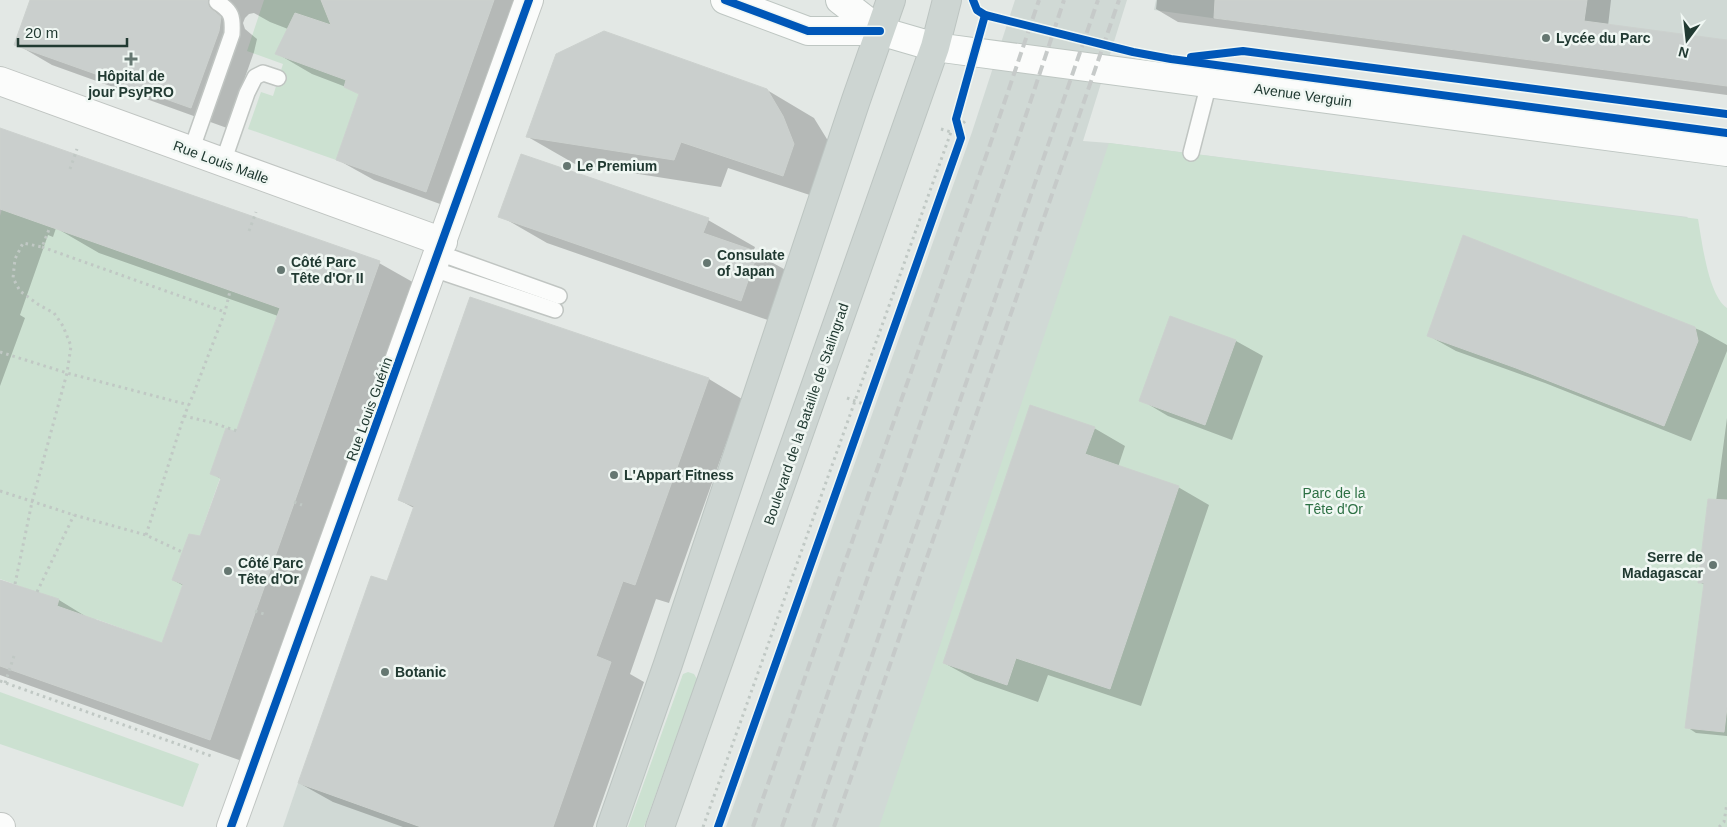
<svg xmlns="http://www.w3.org/2000/svg" width="1727" height="827" viewBox="0 0 1727 827" font-family="Helvetica,sans-serif">
<style>
.built{fill:#d0d9d5}
.green{fill:#cce1d1}
.shadow{fill:#0003}
.building{fill:#cacfcd;stroke:#ccd1ce}
.lines{fill:none;stroke-linecap:round;stroke-linejoin:round}
.lane-casing{stroke:#c0c5c2;stroke-width:18}
.street-casing{stroke:#c0c5c2;stroke-width:30}
.secondary-casing{stroke:#bec6c2;stroke-width:30}
.primary-casing{stroke:#bcc4c1;stroke-width:30}
.path{stroke:#c0c8c4;stroke-width:3;stroke-dasharray:2.5 4;stroke-linecap:butt}
.lane{stroke:#fbfcfb;stroke-width:15}
.street{stroke:#fbfcfb;stroke-width:28}
.secondary{stroke:#fbfcfb;stroke-width:28}
.primary{stroke:#cdd5d2;stroke-width:28}
.rail{stroke:#c6cac9;stroke-width:4;stroke-dasharray:10 5;stroke-linecap:butt}
.cycleway-casing{stroke:#f0f7f3;stroke-width:11}
.cycleway{stroke:#0057b8;stroke-width:8}
.poi-dot{fill:#657771;stroke:#f0f7f3;stroke-width:2}
.labels{text-anchor:middle;dominant-baseline:central;stroke-width:5;stroke-linejoin:round;paint-order:stroke}
.poi-label{font-size:14px;font-weight:bold;fill:#213a32;stroke:#f0f7f3;text-anchor:start}
.street-label{font-size:14px;fill:#213a32;stroke:#f0f7f3}
.park-label{font-size:14px;fill:#2d7044;stroke:#f0f7f3}
</style>
<rect width="100%" height="100%" fill="#e3e8e5"/>
<!-- built -->
<g class="built">
<path d="M1015,0H1127L1083,141L1109,143L1688,217L1116,827H726L972,132Z"/>
<path d="M1156,0H1727V86L1511,52L1510,57L1262,25L1263,20L1242,17L1241,22L1154,10Z"/>
<path d="M298,783L421,827H283Z"/>
</g>
<!-- green -->
<g class="green">
<path d="M264,0H321L350,70L344,87L359,94L336,160L248,129L261,92L273,96L283,64L247,51Z"/>
<path d="M1109,143L1698,219C1702,241 1708,295 1727,308V827H879Z"/>
<path d="M2,209L280,308L162,643L96,619L94,624L22,598L25,588L0,579V216Z"/>
<path d="M688,672L694,674L697,679L644,827H628L683,674Z"/>
<path d="M0,692L199,764L183,807L0,744Z"/>
</g>
<!-- shadow -->
<g class="shadow">
<path d="M31,0H515L462,212L374,180L338,160L360,94L346,87L312,74L276,53L288,29L270,22L254,13L249,14L245,18L243,23L245,29L257,39L254,52L227,128L52,65L16,44Z"/>
<path d="M1157,0H1611L1608,26L1727,41V95L1178,22L1156,9Z"/>
<path d="M767,90L814,118L830,144L831,202L728,168L721,187L575,164L528,137Z"/>
<path d="M0,129L379,263L425,289L256,766L0,675V580L59,600L90,619L163,644L184,586L173,580L200,538L221,479L211,473L237,433L278,316L99,253L56,228L53,237L48,235L20,315L25,318L0,386Z"/>
<path d="M500,216L708,220L755,247L753,252L804,280L788,327L547,243Z"/>
<path d="M1464,236L1702,331L1727,345V351L1691,441L1545,383L1456,351L1429,336Z"/>
<path d="M1236,341L1263,356L1232,440L1168,416L1141,400Z"/>
<path d="M709,379L742,399L669,603L656,599L630,674L644,682L593,827H403L333,802L299,783L387,583L414,508L399,500Z"/>
<path d="M1727,418V736L1696,733L1687,727L1705,585L1699,582L1712,532Z"/>
<path d="M1094,428L1125,446L1118,467L1178,487L1209,505L1141,706L1048,675L1038,702L975,680L944,663Z"/>
</g>
<!-- building -->
<g class="building">
<path d="M30,0H208L209,7L221,17L219,31L191,108L14,45Z"/>
<path d="M321,0H494L426,192L336,160L359,94L344,87L346,80L275,54L295,13L331,25Z"/>
<path d="M1215,0H1587L1584,21L1727,40V86L1214,18Z"/>
<path d="M604,31L767,89L783,116L794,144L783,176L681,142L674,160L526,137L556,54Z"/>
<path d="M0,128L380,261L210,740L0,666V580L59,599L57,606L162,643L183,584L172,580L189,534L200,536L221,478L210,474L226,428L236,432L280,308L0,209Z"/>
<path d="M521,154L709,218L703,233L758,252L741,301L498,217Z"/>
<path d="M1463,235L1695,327L1698,341L1664,426L1516,368L1427,336Z"/>
<path d="M470,297L709,378L635,585L623,581L596,656L611,662L553,827H421L298,783L371,576L387,581L414,506L398,500Z"/>
<path d="M1170,316L1236,340L1205,425L1139,401Z"/>
<path d="M1030,405L1095,427L1085,454L1179,486L1110,689L1016,658L1007,685L943,663Z"/>
<path d="M1708,499L1727,500V707L1724,732L1685,728L1704,583H1698Z"/>
</g>
<g class="lines">
<defs>
<g id="lane">
<path d="M191,151L232,34C233,17 232,11 217,2"/>
<path d="M1191,153L1209,83"/>
<path d="M223,162L247,93L255,77L263,73L278,78"/>
<path d="M439,253L559,296"/>
<path d="M433,269L555,310"/>
</g>
<g id="street">
<path d="M0,81L443,242"/>
<path d="M0,827H1"/>
<path d="M231,827L529,0"/>
</g>
<g id="secondary">
<path d="M725,0L808,31H880L935,47L1727,152"/>
<path d="M840,0L880,31"/>
</g>
<g id="primary">
<path d="M611,827L668,664L856,100L891,0"/>
<path d="M660,827L935,47L947,0"/>
</g>
</defs>
<!-- lane casing -->
<use href="#lane" class="lane-casing"/>
<!-- street casing -->
<use href="#street" class="street-casing"/>
<!-- secondary casing -->
<use href="#secondary" class="secondary-casing"/>
<!-- primary casing -->
<use href="#primary" class="primary-casing"/>
<!-- path -->
<g class="path">
<path d="M941,129L951,132L958,129L966,120"/>
<path d="M70,169L77,149"/>
<path d="M249,231L256,212"/>
<path d="M42,247L225,312"/>
<path d="M0,352L67,373L189,405"/>
<path d="M847,398L866,405"/>
<path d="M184,416L210,422L237,431"/>
<path d="M0,491L74,515L146,535L182,552"/>
<path d="M294,502L302,505"/>
<path d="M146,535L184,416L193,395L225,312L230,291"/>
<path d="M15,584L32,502L67,373L71,346L63,326L54,313L39,305L20,291L13,278L15,259L23,243L42,247L50,227"/>
<path d="M37,592L74,515"/>
<path d="M255,611L264,614"/>
<path d="M0,681L214,757"/>
<path d="M5,683L15,653"/>
<path d="M703,827L951,132"/>
<path d="M1719,827L1724,822L1727,803"/>
</g>
<!-- lane -->
<use href="#lane" class="lane"/>
<!-- street -->
<use href="#street" class="street"/>
<!-- secondary -->
<use href="#secondary" class="secondary"/>
<!-- primary -->
<use href="#primary" class="primary"/>
<!-- rail -->
<g class="rail">
<path d="M753,827L994,133L1039,0"/>
<path d="M782,827L1019,136L1064,0"/>
<path d="M813,827L1098,0"/>
<path d="M834,827L1119,0"/>
</g>
<defs>
<g id="cycleway">
<path d="M725,0L808,31H880"/>
<path d="M973,0L977,10L985,15L1133,52L1171,59L1727,133"/>
<path d="M1191,57L1243,51L1727,114"/>
<path d="M231,827L529,0"/>
<path d="M718,827L961,138L956,119L985,15"/>
</g>
</defs>
<!-- cycleway casing -->
<use href="#cycleway" class="cycleway-casing"/>
<!-- cycleway -->
<use href="#cycleway" class="cycleway"/>
</g>
<!-- markers -->
<g class="poi-dot">
<circle cx="1546" cy="38" r="5"/>
<path d="M128.5 51.5h5v5h5v5h-5v5h-5v-5h-5v-5h5z"/>
<circle cx="567" cy="166" r="5"/>
<circle cx="707" cy="263" r="5"/>
<circle cx="281" cy="270" r="5"/>
<circle cx="614" cy="475" r="5"/>
<circle cx="1713" cy="565" r="5"/>
<circle cx="228" cy="571" r="5"/>
<circle cx="385" cy="672" r="5"/>
</g>
<g class="labels">
<!-- poi labels -->
<g class="poi-label">
<text x="1556" y="38">Lycée du Parc</text>
<text x="131" y="76" text-anchor="middle">Hôpital de<tspan x="131" dy="16">jour PsyPRO</tspan></text>
<text x="577" y="166">Le Premium</text>
<text x="717" y="255">Consulate<tspan x="717" dy="16">of Japan</tspan></text>
<text x="291" y="262">Côté Parc<tspan x="291" dy="16">Tête d'Or II</tspan></text>
<text x="624" y="475">L'Appart Fitness</text>
<text x="1703" y="557" text-anchor="end">Serre de<tspan x="1703" dy="16">Madagascar</tspan></text>
<text x="238" y="563">Côté Parc<tspan x="238" dy="16">Tête d'Or</tspan></text>
<text x="395" y="672">Botanic</text>
</g>
<!-- street labels -->
<g class="street-label">
<text transform="translate(1303 95) rotate(8)">Avenue Verguin</text>
<text transform="translate(221 162) rotate(20)">Rue Louis Malle</text>
<text transform="translate(369 409) rotate(-70)">Rue Louis Guérin</text>
<text transform="translate(806 414) rotate(-71)">Boulevard de la Bataille de Stalingrad</text>
</g>
<!-- park labels -->
<g class="park-label">
<text x="1334" y="493">Parc de la<tspan x="1334" dy="16">Tête d'Or</tspan></text>
</g>
</g>
<!-- north arrow -->
<g transform="translate(1687 40) rotate(195)" stroke="#f0f7f3" stroke-width="4" paint-order="stroke">
<path d="M0-4L9 19L0 12L-9 19Z" fill="#213a32"/>
<text y="-8" font-size="14" font-weight="bold" text-anchor="middle" fill="#213a32">N</text>
</g>
<!-- scale -->
<path d="M18 38v8h109v-8" fill="none" stroke="#213a32" stroke-width="2.5"/>
<text x="25" y="38" font-size="15" fill="#213a32" stroke="#f0f7f3" stroke-width="4" paint-order="stroke">20 m</text>
</svg>
